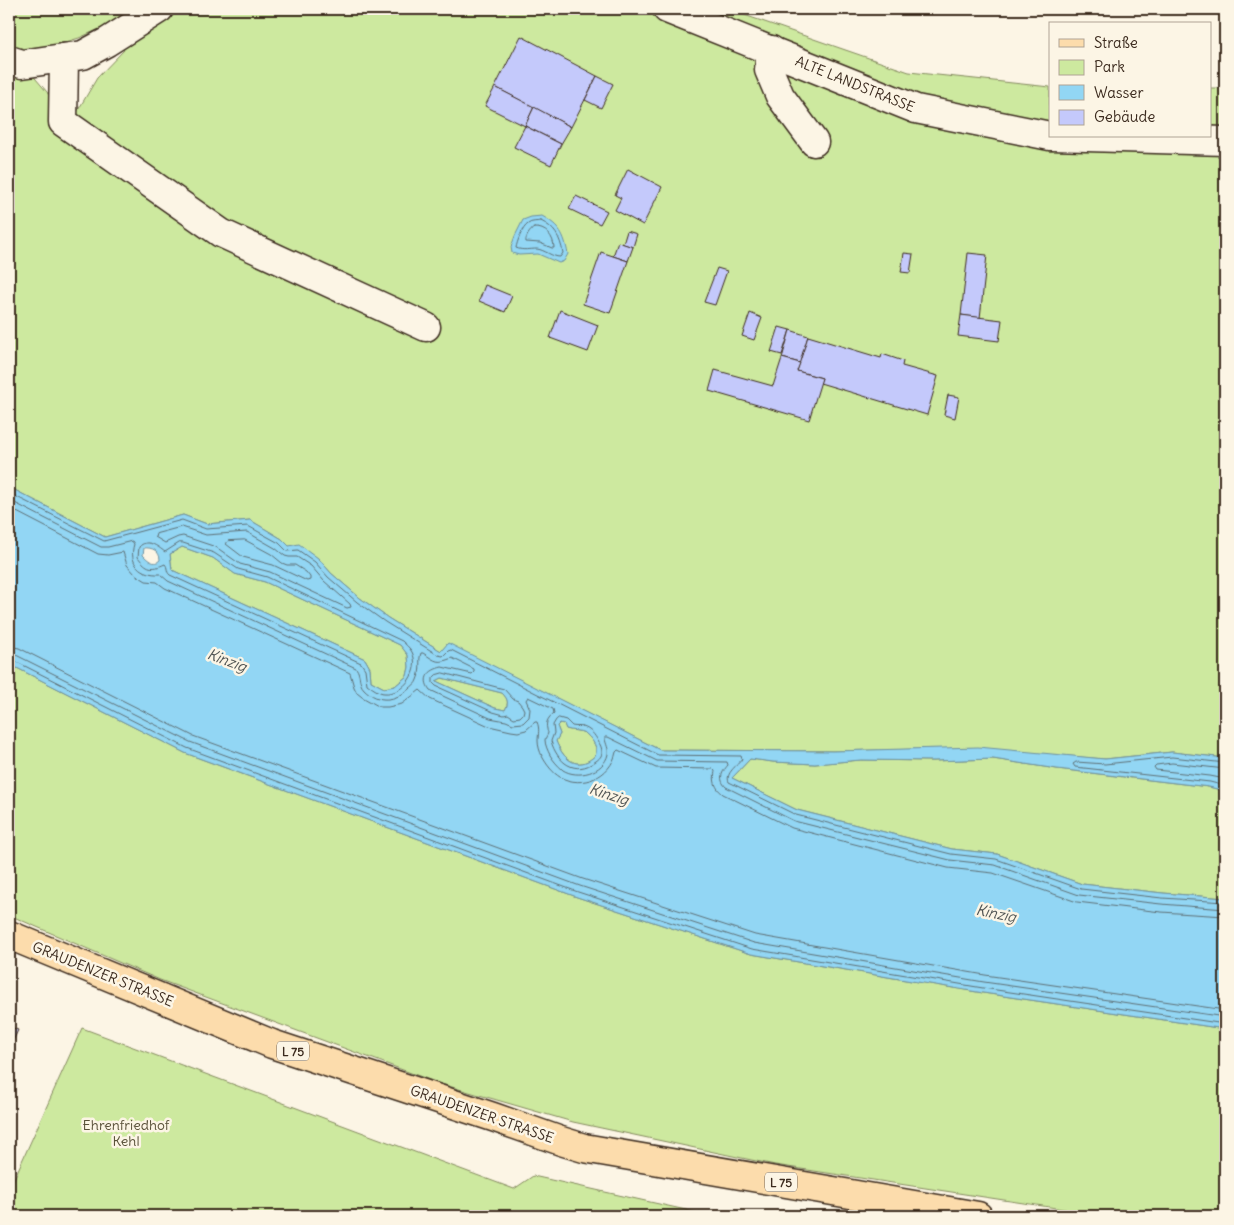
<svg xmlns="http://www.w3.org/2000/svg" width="1234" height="1225" viewBox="0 0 1234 1225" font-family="Delius,sans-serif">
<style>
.green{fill:#cde99f;stroke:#848a5e;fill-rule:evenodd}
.water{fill:#92d6f4;stroke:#6f919e;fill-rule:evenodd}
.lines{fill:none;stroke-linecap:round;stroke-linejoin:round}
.shore{stroke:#5e6f74;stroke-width:1}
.building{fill:#c4c9fb;stroke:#3b2a1e}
.minor-casing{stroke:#3b2a1e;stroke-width:31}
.major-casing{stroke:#3b2a1e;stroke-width:31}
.minor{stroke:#fcf5e5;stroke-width:28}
.major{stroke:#fcdcac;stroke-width:28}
.labels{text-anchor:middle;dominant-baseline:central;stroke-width:5;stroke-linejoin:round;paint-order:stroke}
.shield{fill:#fcf5e5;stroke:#75675a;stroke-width:1}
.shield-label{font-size:12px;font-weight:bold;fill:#3b2a1e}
.street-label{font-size:14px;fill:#3b2a1e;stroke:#fcf5e5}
.park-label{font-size:14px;fill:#585038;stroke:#fcf5e5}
.water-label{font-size:15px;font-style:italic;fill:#515554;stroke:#fcf5e5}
</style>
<rect width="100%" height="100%" fill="#fcf5e5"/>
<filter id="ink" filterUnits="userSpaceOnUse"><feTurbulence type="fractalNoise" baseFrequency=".02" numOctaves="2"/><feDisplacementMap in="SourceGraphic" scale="10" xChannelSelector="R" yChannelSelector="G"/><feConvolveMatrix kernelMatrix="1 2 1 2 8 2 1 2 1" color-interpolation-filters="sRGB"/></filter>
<g filter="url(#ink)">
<!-- green -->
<g class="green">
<path d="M9,9H727L909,72L1050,87V136H1210V88H1225V758L1172,752L1105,759L969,748L833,751L660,750L448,644L441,651L388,618L360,598L331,573L318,558L289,546L282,539L250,520L207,524L183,515L105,537L9,487ZM97,30L124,50L97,78L67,129L47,92L30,72L36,51L79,38Z"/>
<path d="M182,547L213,558L235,574L265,582L400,645L408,655L409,667L407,676L395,686L384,688L371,681L370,668L365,659L172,570L170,554Z"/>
<path d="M9,664L185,753L577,897L751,954L983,993L1225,1029V1216H1114L1056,1208L775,1165L573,1122L438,1083L160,980L9,915Z"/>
<path d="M442,678L502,693C508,699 509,702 505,710L495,708L436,681Z"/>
<path d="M559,723L564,724L566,729C572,731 579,730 585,733C590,737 598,746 596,753C596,756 591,759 588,761C572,769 561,754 556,741L560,734L557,726Z"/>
<path d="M750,759L773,762L815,764L861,760L933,761L993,759L1057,769L1209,787L1225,791V898L1163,893L1082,884L997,854L952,849L797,810L732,778Z"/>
<path d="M82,1028L514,1189L533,1176L713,1216H9V1190Z"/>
</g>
<!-- water -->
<g class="water">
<path d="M542,216C560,226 564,234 568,254L564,261L559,263L538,254L519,255L512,253L511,247L515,236L523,220L531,217Z"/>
<path d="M9,487L105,537L183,515L207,524L250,520L282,539L289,546L299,544L318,558L331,573L360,598L388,618L441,651L448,643L660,750L833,751L978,747L1105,759L1172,752L1225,758V791L1209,787L1057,769L993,759L933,761L861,760L815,764L773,762L750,759L732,778L797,810L952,849L997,854L1082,884L1163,893L1225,898V1029L983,993L751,954L577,897L185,753L9,664ZM182,547L213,558L235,574L265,582L400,645L408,655L409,667L407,676L395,686L384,688L371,681L370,668L365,659L172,570L170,554ZM144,548C152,547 160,551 160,560C154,566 148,560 143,555ZM442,678L502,693C508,699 509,703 505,710L495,708L436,681ZM560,723L564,724L566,729C572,731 579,730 585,733C590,737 598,746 596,753C596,756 591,759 588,761C572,769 561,754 556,741L560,734L557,726Z"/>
</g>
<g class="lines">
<!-- shore -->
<g class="shore">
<path d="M541,221C555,228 560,237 563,253L560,257C552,257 545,250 537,249C530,249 523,251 516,248C517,242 522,228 528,224C531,221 537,222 541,221Z"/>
<path d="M534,228C546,227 554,237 554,248H552L540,243L526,242C525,238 530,230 534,228Z"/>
<path d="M9,493L104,541L182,520L206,529L248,526L279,543L287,551L298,550L315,562L328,577L357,602L385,622L438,655L443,656L448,651L451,650L658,755L741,756L742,759C737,766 725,773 729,782L796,815L951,854L996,859L1081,889L1162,898L1225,902"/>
<path d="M9,500L101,547H108L132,541L134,544C128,564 141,575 160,574L168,581L356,668C361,674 358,683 364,689C379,704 395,701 409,689C412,686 416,684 417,680C422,669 418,661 421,653H423C437,662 437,664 452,658L474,669V672L472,674L442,667C429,670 421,678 430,690L490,718L506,721L513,724L523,723L529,717L530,709L526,700L528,697L553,709L554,713C549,717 545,722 547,729C547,731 548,732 548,733C547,736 545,738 545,740C545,745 548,751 550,755C553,760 558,766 563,770C577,779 604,773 608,754C609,749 606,744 605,739V737H608L657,761L727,762L728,765C722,772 718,779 726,787L794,821L950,860L995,865L1079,895L1161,904L1225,909"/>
<path d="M9,508L98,554L108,555L123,552L127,565L135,574L146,581L157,582L165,588L350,673L354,687L357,693L362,697L380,707H388L402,704L420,690L430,699L489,726L511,731L518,732L526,730L535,722H537C540,729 538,734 538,741C538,746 540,752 542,756C546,764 553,773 560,777C582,789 611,777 616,752L618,750L656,768L713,769L715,771C713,781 715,788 723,794L792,828L948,868L993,873L1077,902L1161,912L1225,916"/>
<path d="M182,527L206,535L247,532L275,548L285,556L289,557H297L311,566L324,581L350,604L351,607L347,608L270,572L240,564L216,547L183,536L178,537L165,543L155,537L156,534Z"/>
<path d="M245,540L271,554L282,563L287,565H295L306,572L310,577V580L307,581L273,565L243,557L226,544L228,541Z"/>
<path d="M183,543L214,553L238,569L267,577L402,641C405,644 410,648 412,652C421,670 404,695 384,693C379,693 371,687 367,684L365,669L361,663L170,575C166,572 168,567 165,564C152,570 147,569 138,557L139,547C147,538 157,546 165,552L179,543Z"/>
<path d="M9,646L19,648L193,736L583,879L755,935L985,975L1225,1010"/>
<path d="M9,653L16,655L190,742L580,886L754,943L984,982L1225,1017"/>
<path d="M9,660H13L187,748L578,892L752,949L983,988L1225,1024"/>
<path d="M443,673L504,689L513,699L518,701L522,706L524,710L523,714L520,717L514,718L508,714L504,715L493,712L436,686L433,683V678L436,675Z"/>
<path d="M559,718L566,720L572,726C576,727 580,726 583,727C590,729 595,735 598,741C600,744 602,748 602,752C602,756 599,759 596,761C575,777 557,762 551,741L554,733L553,725L556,720Z"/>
<path d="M1225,763L1172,757L1105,764L1076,762L1073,764L1075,767L1210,782L1225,786"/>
<path d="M1225,769L1172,763L1156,765L1154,767L1156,770L1210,776L1225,779"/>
</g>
</g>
<!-- building -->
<g class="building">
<path d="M521,36L597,76L571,127L495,87Z"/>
<path d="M597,76L613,84L601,108L585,100Z"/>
<path d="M495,87L534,107L525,126L485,106Z"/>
<path d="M534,107L571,127L561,144L525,126Z"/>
<path d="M525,126L561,144L551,165L514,147Z"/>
<path d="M628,169L662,187L643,225L615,210L621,198L615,195Z"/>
<path d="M576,196L607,211L600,224L569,209Z"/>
<path d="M627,231L637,234L633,247L623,244Z"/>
<path d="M618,242L633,247L628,261L613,256Z"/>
<path d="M601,252L628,261L610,313L583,304Z"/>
<path d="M904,253L913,254L910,273L901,272Z"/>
<path d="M968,253L987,255L980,318L961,315Z"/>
<path d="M717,268L727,271L715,305L704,302Z"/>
<path d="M485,285L512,296L505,312L479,301Z"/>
<path d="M560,310L598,325L588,352L550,338Z"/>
<path d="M750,313L762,318L754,340L742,336Z"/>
<path d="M961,315L1002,320L999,341L958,336Z"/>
<path d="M779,327L790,330L782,355L771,352Z"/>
<path d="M790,330L808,336L800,363L782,358Z"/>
<path d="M808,336L881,358L882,354L903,361L902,366L938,376L927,415L820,383L822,378L797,371Z"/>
<path d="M782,358L800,363L797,371L822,378L809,420L709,391L715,370L773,386Z"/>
<path d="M948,395L959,397L955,418L944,415Z"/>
<path d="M9,1026L18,1030L9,1050Z"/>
</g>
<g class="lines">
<defs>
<g id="minor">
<path d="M667,9L916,109L1050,136"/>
<path d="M771,50L769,70L780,96L814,142"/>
<path d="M64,58L63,122L221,233L426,327"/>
<path d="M9,60L22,64L83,55L107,42L159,9"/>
<path d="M1052,136L1225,141"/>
</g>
<path id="major" d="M9,935L272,1044L493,1117L561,1141L584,1148L978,1216"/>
</defs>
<!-- minor casing -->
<use href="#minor" class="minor-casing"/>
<!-- major casing -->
<use href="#major" class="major-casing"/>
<!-- minor -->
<use href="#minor" class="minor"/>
<!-- major -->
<use href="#major" class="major"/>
</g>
</g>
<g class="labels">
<!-- shield labels -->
<g class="shield">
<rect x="277" y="1041.5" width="32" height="19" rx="4"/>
<rect x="765" y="1172.5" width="32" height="19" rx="4"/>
</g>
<g class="shield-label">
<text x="293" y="1051">L 75</text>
<text x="781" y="1182">L 75</text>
</g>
<!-- street labels -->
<g class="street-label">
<text transform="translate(855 84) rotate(22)">ALTE LANDSTRASSE</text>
<text transform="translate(103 974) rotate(22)">GRAUDENZER STRASSE</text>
<text transform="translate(482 1114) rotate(19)">GRAUDENZER STRASSE</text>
</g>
<!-- park labels -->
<g class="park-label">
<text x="126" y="1125">Ehrenfriedhof<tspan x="126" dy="16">Kehl</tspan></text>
</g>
<!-- water labels -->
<g class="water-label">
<text transform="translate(227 660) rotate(20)">Kinzig</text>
<text transform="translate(609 794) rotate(18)">Kinzig</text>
<text transform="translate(996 913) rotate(11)">Kinzig</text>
</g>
</g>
<!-- margin -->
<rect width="1234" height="1225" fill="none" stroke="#fcf5e5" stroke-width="30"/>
<rect x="15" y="15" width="1204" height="1195" fill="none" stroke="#3b2a1e" stroke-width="2" filter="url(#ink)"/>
<!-- legend -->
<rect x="1049" y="22" width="162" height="115" fill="#fcf5e5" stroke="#afa495"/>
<rect x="1059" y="39" width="25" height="8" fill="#fcdcac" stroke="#afa495"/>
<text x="1094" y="48" font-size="15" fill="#3b2a1e">Straße</text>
<rect x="1059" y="60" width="25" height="15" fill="#cde99f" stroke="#afa495"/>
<text x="1094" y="72" font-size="15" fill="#3b2a1e">Park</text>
<rect x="1059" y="85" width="25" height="15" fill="#92d6f4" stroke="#afa495"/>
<text x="1094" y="98" font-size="15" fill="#3b2a1e">Wasser</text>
<rect x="1059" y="110" width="25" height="15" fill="#c4c9fb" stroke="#afa495"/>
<text x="1094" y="122" font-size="15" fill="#3b2a1e">Gebäude</text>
</svg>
